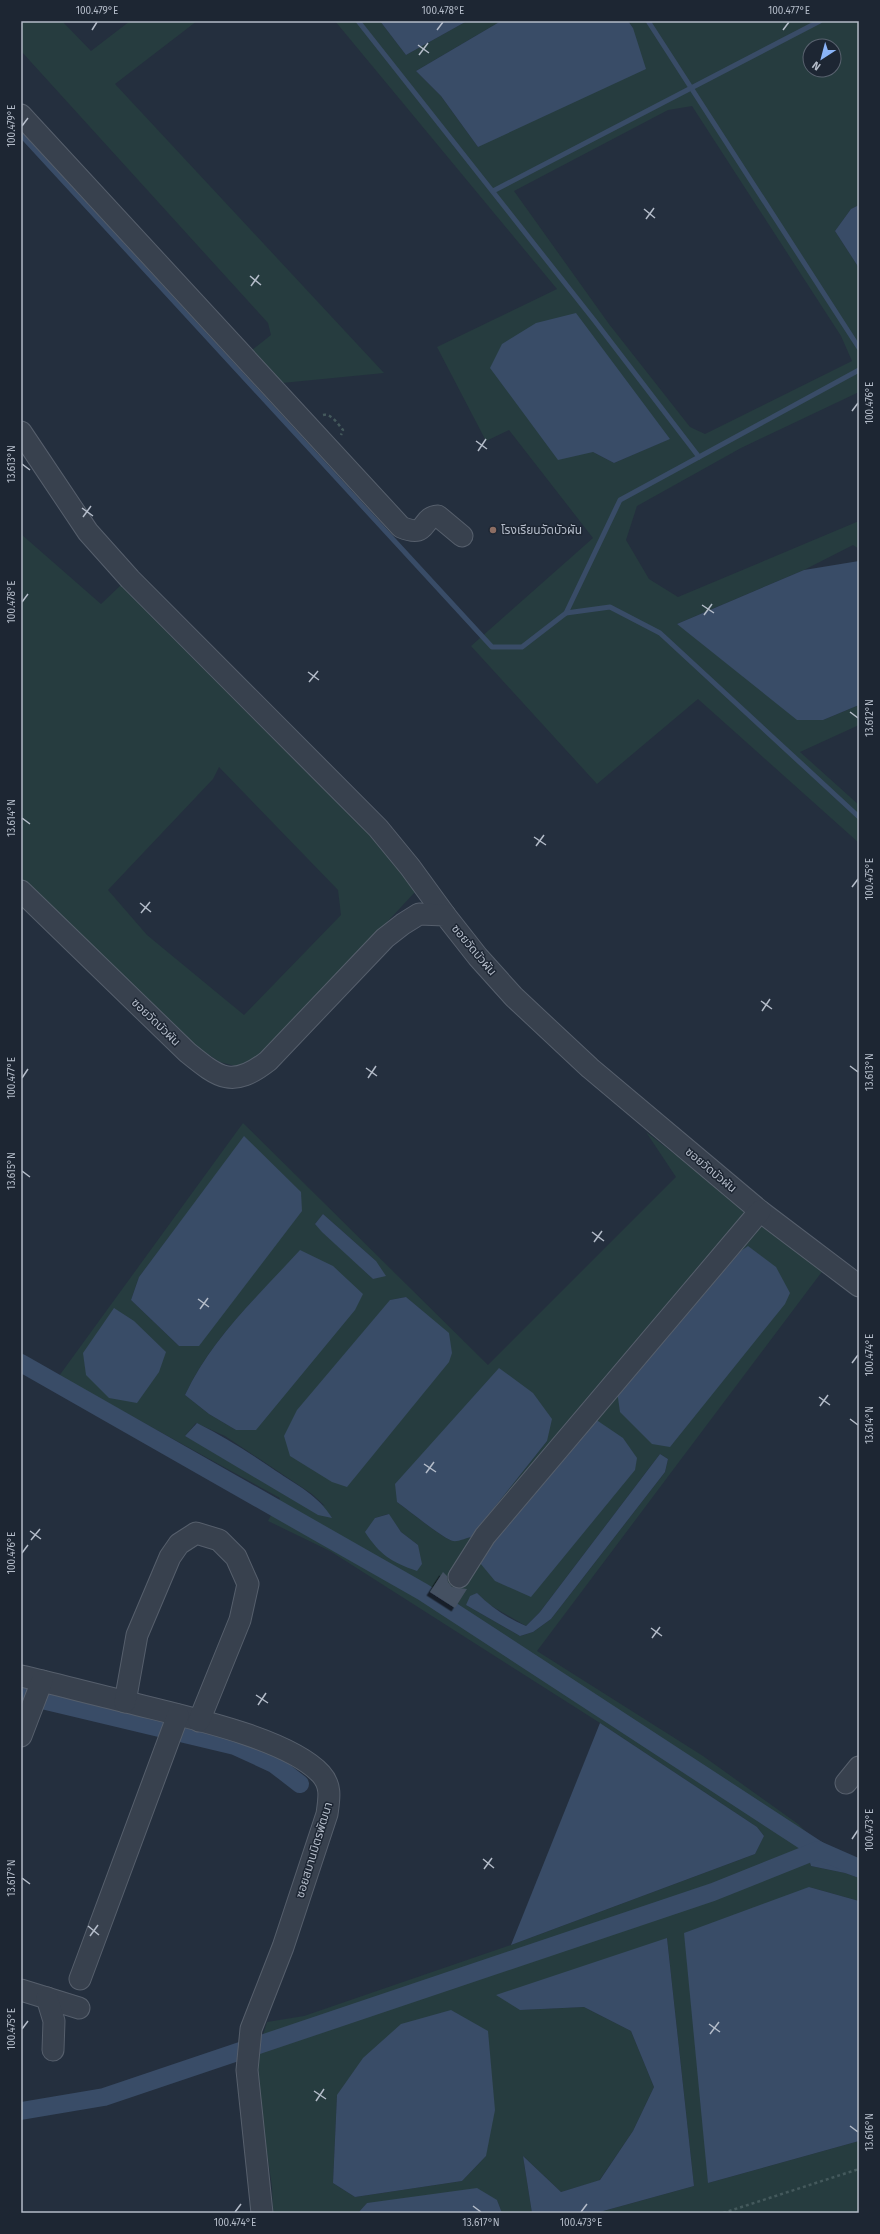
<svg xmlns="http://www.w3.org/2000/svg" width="880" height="2234" viewBox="0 0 880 2234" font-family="'Fira Sans','Noto Sans Thai',sans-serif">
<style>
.green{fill:#263c3f;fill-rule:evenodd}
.water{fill:#394c67}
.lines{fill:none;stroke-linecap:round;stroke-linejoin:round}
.stream{stroke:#394c67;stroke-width:5}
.canal{stroke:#394c67;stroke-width:18}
.building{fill:#455162;filter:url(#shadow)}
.minor-casing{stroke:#565f6c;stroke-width:23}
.path{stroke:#44595c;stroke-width:2.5;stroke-dasharray:3 3;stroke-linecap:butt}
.minor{stroke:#38414e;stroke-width:21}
.ticks{fill:none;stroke:#b4bcc9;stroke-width:1.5}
.education-dot{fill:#8d6e63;stroke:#1d2633;stroke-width:1.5}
.labels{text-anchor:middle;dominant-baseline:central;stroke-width:3;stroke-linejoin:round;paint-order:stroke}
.poi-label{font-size:12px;fill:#b4bcc9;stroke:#1d2633;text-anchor:start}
.street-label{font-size:12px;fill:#b4bcc9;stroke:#1d2633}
.neatline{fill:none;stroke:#b4bcc9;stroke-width:1.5}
.ticks-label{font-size:10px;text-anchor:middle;fill:#b4bcc9}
</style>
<defs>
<filter id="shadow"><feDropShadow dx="-3.5" dy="3.5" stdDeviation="0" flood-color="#0009"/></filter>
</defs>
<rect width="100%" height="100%" fill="#242f3e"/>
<!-- green -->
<g class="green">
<path d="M21,21H62L91,51L130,21H197L115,84L384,373L282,383L252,350L271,335L268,323L21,51Z"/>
<path d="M335,21H380L406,55L467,21H501L416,71L441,96L478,147L633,28L628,21H859V205L851,209L835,231L859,268V392L741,448L637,506L626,540L649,579L678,597L859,521V549L853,545L804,570L677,624L823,720L859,705V725L800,752L859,805V843L698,699L597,784L471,646L593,538L509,430L486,441L437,347L557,289ZM810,46H834V70H810ZM692,106L841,336L852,361L705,434L690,427L609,324L514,191L668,110ZM669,439L614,463L593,452L670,439Z"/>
<path d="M21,534L101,604L121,585L339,802L388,855L415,892L273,1045L246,1069L220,1062L192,1044L21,880ZM219,767L338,890L341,915L244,1015L147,935L108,890L213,779Z"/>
<path d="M243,1123L488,1365L676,1177L646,1132L824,1269L537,1651L703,1756L798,1824L815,1841L806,1849L811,1866L845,1873L859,1878V1901L809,1887L708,2183L859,2141V2213H596L694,2186L667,1938L520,2010L584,2007L631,2031L654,2087L633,2131L599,2181L561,2192L523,2156L532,2213H502L497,2200L367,2203L358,2213H273L272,2187L258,2089V2051L267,2022L304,2016L511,1945L755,1854L764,1836L757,1827L600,1723L330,1551L268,1521L280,1498L59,1376ZM245,1137L206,1336L199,1345L179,1346L131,1300L139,1277ZM323,1214L376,1261L373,1279L315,1224ZM300,1251L236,1430L209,1414L185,1395C211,1339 258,1296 300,1251ZM406,1297L429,1317L390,1300ZM196,1423L225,1436L312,1494L325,1506L185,1436ZM547,1441L471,1537C466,1538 458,1541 453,1541C445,1540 407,1509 397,1502ZM660,1454L668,1459L665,1472L551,1619L533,1632L520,1636L466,1605L477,1593L488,1604L526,1626L540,1612ZM388,1514L401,1532L418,1545L375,1518ZM337,2095L486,2156L462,2181L355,2197L333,2183Z"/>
</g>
<!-- water -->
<g class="water">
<path d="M380,21H467L406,55Z"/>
<path d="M501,21H628L633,28L646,69L478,147L441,96L416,71Z"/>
<path d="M859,205V268L835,231L851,209Z"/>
<path d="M576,313L670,439L614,463L593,452L558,460L490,368L502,344L536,323Z"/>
<path d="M859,561V705L823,720H797L677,624L804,570Z"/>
<path d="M244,1136L301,1192L302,1211L199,1346H179L131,1300L139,1277Z"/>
<path d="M323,1214L376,1261L386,1276L373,1279L322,1232L315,1224Z"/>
<path d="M748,1246L776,1267L790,1293L785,1304L670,1447L652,1444L620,1412L617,1391L726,1261Z"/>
<path d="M300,1250L333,1266L363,1294L355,1310L256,1430H236L209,1414L185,1395C211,1339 258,1296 300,1250Z"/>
<path d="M406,1297L449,1333L452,1353L449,1362L347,1487L332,1482L290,1456L284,1436L297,1410L390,1300Z"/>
<path d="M114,1308L134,1321L166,1352L159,1372L137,1403L109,1398L86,1375L83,1353Z"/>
<path d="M499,1368L533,1393L552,1419L547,1441L471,1537C466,1538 458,1542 453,1541C445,1540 407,1509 397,1502L395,1484Z"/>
<path d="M595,1419L623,1438L637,1458L635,1470L531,1597L495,1581L480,1563L485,1546Z"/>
<path d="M197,1423C225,1437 250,1453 276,1471C297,1485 319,1496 332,1518L318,1515L185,1436Z"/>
<path d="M660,1454L668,1459L665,1472L551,1619L533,1632L520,1636L466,1605L470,1596L477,1593C491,1607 507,1618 526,1626L540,1612Z"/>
<path d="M389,1514L401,1532L418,1545L422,1564L417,1571C391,1562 380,1555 365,1532L375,1518Z"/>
<path d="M600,1723L757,1827L764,1836L755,1854L511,1945Z"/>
<path d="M815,1841L859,1860V1878L845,1873L811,1866L806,1849Z"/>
<path d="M809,1887L859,1901V2141L708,2183L684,1933Z"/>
<path d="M667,1938L694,2186L596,2213H532L523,2156L561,2192L600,2180L633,2131L654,2087L631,2031L584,2007L520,2010L496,1995Z"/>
<path d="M451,2010L488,2031L495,2110L486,2156L462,2181L355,2197L333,2183L337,2095L363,2058L401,2024Z"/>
<path d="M477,2188L497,2200L502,2213H358L367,2203Z"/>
</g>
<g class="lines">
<!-- stream -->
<g class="stream">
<path d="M358,21L594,320L699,457"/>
<path d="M648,21L859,348"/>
<path d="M21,135L492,647H522L566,613L620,500L859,370"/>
<path d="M493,191L820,21"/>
<path d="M566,613L610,607L660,633L859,817"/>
</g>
<!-- canal -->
<g class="canal">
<path d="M21,1363L423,1592L818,1850"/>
<path d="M21,1695L235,1746L274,1764L300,1784"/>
<path d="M21,2111L104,2097L713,1892L818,1850L859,1868"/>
</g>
</g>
<!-- building -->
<path class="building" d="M443,1572L447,1576L448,1582L452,1587L467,1589L455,1608L430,1592Z"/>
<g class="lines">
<defs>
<g id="minor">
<path d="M21,115L401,527C429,539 420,517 438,516L462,536"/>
<path d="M21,432L88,532L130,579L378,828L410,867L445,915"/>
<path d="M21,891L187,1052C219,1078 232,1089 268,1061L385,938L403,924L419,914L445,915L478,957L514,997L590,1068L760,1211L859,1286"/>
<path d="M459,1577L485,1536L760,1211"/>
<path d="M21,1676C56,1684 92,1694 127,1702C177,1715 287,1737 321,1774C332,1786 329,1799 327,1814L283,1947L251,2029L247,2070L262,2213"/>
<path d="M125,1702L137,1635L170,1557L179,1544L196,1533L219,1540L236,1557L248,1584L240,1620L199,1721"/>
<path d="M21,1736L42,1681"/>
<path d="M846,1783L859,1767"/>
<path d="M80,1979L178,1715"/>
<path d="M21,1990L79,2008"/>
<path d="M47,1998L54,2021L53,2050"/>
</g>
</defs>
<!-- minor casing -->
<use href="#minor" class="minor-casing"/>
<!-- path -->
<g class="path">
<path d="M323,415C331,413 338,424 343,430L341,435"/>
<path d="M723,2213L859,2169"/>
</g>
<!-- minor -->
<use href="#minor" class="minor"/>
</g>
<!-- ticks -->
<path class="ticks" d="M92,30L97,22M437,30L443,22M783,30L789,22M418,45L429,53M419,55L428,43M22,126L28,118M644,209L655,218M646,219L654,208M250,276L261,285M251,286L259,275M852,411L858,403M476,441L487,449M478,451L486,439M22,464L30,470M82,508L93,516M83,517L91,506M22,602L28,594M702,605L714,613M704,615L712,604M308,672L319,680M309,682L318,671M850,712L858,718M22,818L30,824M534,837L546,845M536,846L544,835M852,887L858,879M140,903L151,912M141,913L150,902M761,1001L772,1009M762,1011L770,999M850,1066L858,1072M366,1068L377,1076M22,1078L28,1069M368,1078L376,1066M22,1171L30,1177M592,1232L604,1241M594,1242L602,1231M198,1299L209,1307M200,1309L208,1298M852,1363L858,1355M819,1397L830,1405M820,1406L828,1395M850,1419L858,1425M424,1464L436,1472M426,1473L434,1462M30,1531L41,1539M31,1540L40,1529M22,1553L28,1545M651,1628L662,1636M652,1638L660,1627M256,1695L268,1703M258,1705L266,1693M852,1839L858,1830M483,1859L494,1868M484,1869L492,1858M22,1878L30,1884M88,1926L99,1935M90,1936L98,1925M709,2024L720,2032M22,2029L28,2021M710,2034L719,2022M314,2091L326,2099M316,2101L324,2089M850,2126L858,2132M473,2206L481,2212M235,2212L241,2204M581,2212L587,2204"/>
<!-- markers -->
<circle class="education-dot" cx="493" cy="530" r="4"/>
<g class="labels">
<!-- poi labels -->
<g class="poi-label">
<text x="501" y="530">โรงเรียนวัดบัวผัน</text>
</g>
<!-- street labels -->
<g class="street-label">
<text transform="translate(474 950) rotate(50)">ซอยวัดบัวผัน</text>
<text transform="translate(156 1022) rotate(44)">ซอยวัดบัวผัน</text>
<text transform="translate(711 1170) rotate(40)">ซอยวัดบัวผัน</text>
<text transform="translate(314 1850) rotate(-73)">ซอยสมานมิตรพัฒนา</text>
</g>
</g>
<!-- border -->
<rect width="880" height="2234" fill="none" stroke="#1d2633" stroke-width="44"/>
<!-- north arrow -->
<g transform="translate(822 58) rotate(216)"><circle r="19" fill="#1d2633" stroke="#59626f"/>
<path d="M0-3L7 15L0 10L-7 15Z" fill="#8ab4f8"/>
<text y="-6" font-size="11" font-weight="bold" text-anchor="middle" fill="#b4bcc9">N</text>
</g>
<rect x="22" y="22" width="836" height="2190" class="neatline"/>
<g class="ticks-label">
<text x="97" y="14">100.479°E</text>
<text x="443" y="14">100.478°E</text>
<text x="789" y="14">100.477°E</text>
<text transform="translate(11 126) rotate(-90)" y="4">100.479°E</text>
<text transform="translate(869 403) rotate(-90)" y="4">100.476°E</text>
<text transform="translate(11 464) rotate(-90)" y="4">13.613°N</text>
<text transform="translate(11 602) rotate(-90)" y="4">100.478°E</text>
<text transform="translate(869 718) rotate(-90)" y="4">13.612°N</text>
<text transform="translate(11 818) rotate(-90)" y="4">13.614°N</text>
<text transform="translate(869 879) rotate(-90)" y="4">100.475°E</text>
<text transform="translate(869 1072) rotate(-90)" y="4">13.613°N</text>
<text transform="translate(11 1078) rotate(-90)" y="4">100.477°E</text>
<text transform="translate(11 1171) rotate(-90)" y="4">13.615°N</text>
<text transform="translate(869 1355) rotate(-90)" y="4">100.474°E</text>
<text transform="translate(869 1425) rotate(-90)" y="4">13.614°N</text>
<text transform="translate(11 1553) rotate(-90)" y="4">100.476°E</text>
<text transform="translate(869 1830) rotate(-90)" y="4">100.473°E</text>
<text transform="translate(11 1878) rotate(-90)" y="4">13.617°N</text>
<text transform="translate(11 2029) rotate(-90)" y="4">100.475°E</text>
<text transform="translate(869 2132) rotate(-90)" y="4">13.616°N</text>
<text x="235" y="2226">100.474°E</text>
<text x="481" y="2226">13.617°N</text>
<text x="581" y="2226">100.473°E</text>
</g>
</svg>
